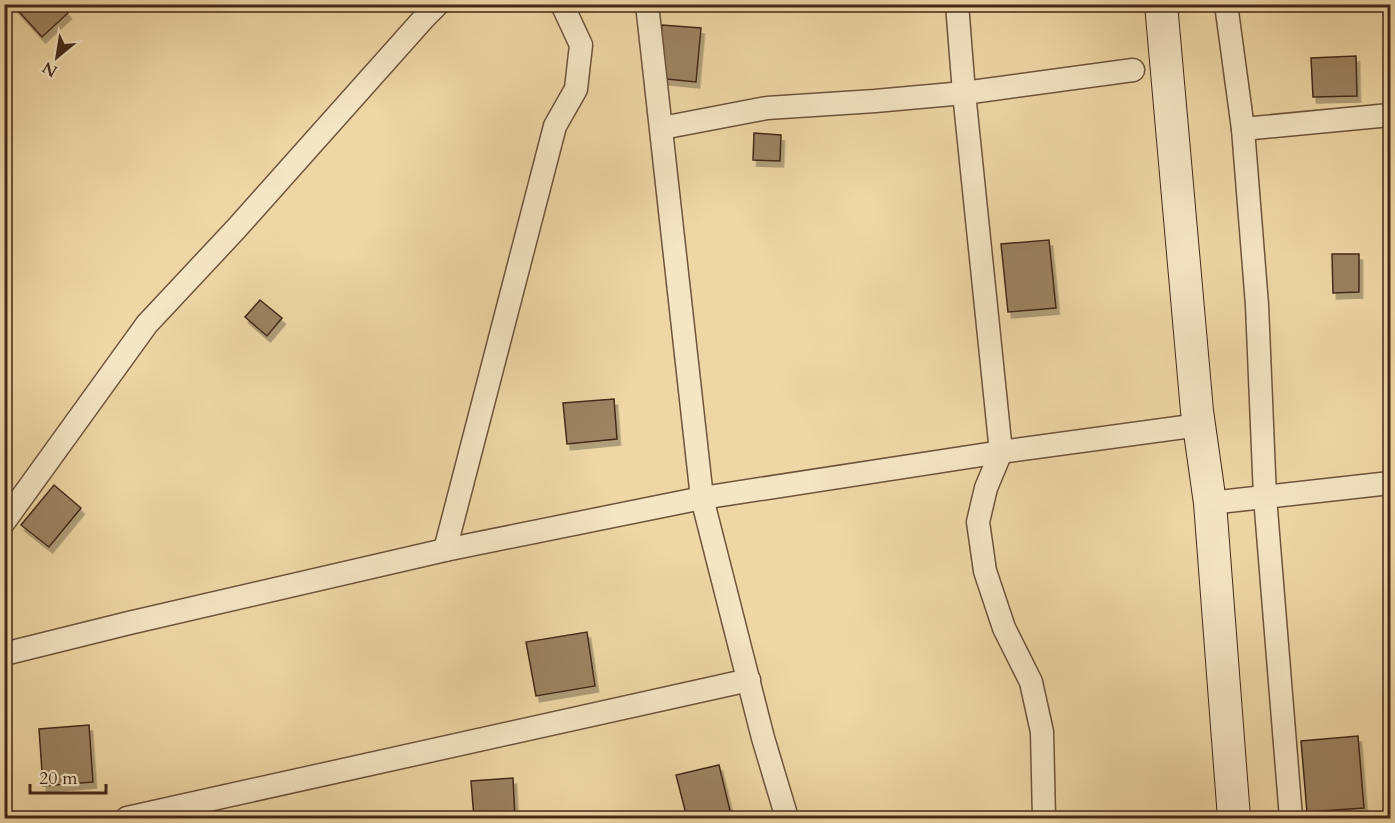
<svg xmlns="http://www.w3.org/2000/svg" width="1395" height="823" viewBox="0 0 1395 823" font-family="Cardo,serif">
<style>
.building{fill:#9c8362;stroke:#432919;stroke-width:1.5;filter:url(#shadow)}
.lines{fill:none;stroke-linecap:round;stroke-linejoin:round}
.street-casing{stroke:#6e543c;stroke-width:25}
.secondary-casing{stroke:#432919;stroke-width:34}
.street{stroke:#f4e5c4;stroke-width:22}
.secondary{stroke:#f4e5c4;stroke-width:32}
</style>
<defs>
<filter id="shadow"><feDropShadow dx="3.5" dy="6" stdDeviation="0" flood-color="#0004"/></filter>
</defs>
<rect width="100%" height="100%" fill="#eed7a5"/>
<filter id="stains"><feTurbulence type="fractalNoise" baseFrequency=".00333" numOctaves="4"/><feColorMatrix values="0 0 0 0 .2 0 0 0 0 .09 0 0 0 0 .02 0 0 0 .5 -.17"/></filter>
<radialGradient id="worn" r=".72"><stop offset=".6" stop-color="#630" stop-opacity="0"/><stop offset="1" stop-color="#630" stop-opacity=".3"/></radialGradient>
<!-- building -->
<g class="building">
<path d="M12,4H61L68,13L42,37Z"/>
<path d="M662,25L701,28L696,82L657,78Z"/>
<path d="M1356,56L1357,96L1313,97L1311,58Z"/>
<path d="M754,133L781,135L780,161L753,160Z"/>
<path d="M1049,240L1056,308L1008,312L1001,244Z"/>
<path d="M1332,254H1359V292L1333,293Z"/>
<path d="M260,300L282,318L267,336L245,317Z"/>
<path d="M614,399L617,439L567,444L563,403Z"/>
<path d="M54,485L81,508L49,547L21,525Z"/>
<path d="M587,632L595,686L536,696L526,642Z"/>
<path d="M89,725L93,782L43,786L39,729Z"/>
<path d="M1358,736L1364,808L1307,812L1301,741Z"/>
<path d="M719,765L731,815L715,818H687L676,775Z"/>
<path d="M513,778L515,818H474L471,781Z"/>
</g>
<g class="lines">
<defs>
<g id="street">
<path d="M647,4L702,498L763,738L787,818"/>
<path d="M957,4L964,93L1001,452L986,488L978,522L985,571L1004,628L1031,682L1042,732L1044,818"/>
<path d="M1226,4L1243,129L1257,305L1265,497L1291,818"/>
<path d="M662,128L767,108L875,101L964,93L1133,70"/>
<path d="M1243,129L1390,115"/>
<path d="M1210,503L1390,483"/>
<path d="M4,522L147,324L235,230L425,17L438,4"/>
<path d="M445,550L555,126L576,89L581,45L562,4"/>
<path d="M4,654L129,623L445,550L702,498L1001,452L1199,425"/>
<path d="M127,818L749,680"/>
</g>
<path id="secondary" d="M1161,4L1197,411L1210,503L1234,818"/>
</defs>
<!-- street casing -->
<use href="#street" class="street-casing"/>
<!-- secondary casing -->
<use href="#secondary" class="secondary-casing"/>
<!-- street -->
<use href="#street" class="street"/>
<!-- secondary -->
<use href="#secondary" class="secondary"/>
</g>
<!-- margin -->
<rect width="1395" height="823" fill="none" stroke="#eed7a5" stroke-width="24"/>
<rect x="6" y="6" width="1383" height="811" fill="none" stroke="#432919" stroke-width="3"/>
<rect x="12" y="12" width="1371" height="799" fill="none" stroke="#432919" stroke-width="1.5"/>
<!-- north arrow -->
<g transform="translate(57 57) rotate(210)" stroke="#f4e5c4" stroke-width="4.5" paint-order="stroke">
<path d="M0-4.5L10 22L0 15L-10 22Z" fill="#432919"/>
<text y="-9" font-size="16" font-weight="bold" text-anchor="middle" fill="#432919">N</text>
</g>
<!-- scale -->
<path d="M30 784v9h76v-9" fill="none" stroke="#432919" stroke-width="3"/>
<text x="39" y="784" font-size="18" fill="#432919" stroke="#f4e5c4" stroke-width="4.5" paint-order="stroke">20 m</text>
<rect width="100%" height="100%" filter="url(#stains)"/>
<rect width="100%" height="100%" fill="url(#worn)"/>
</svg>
